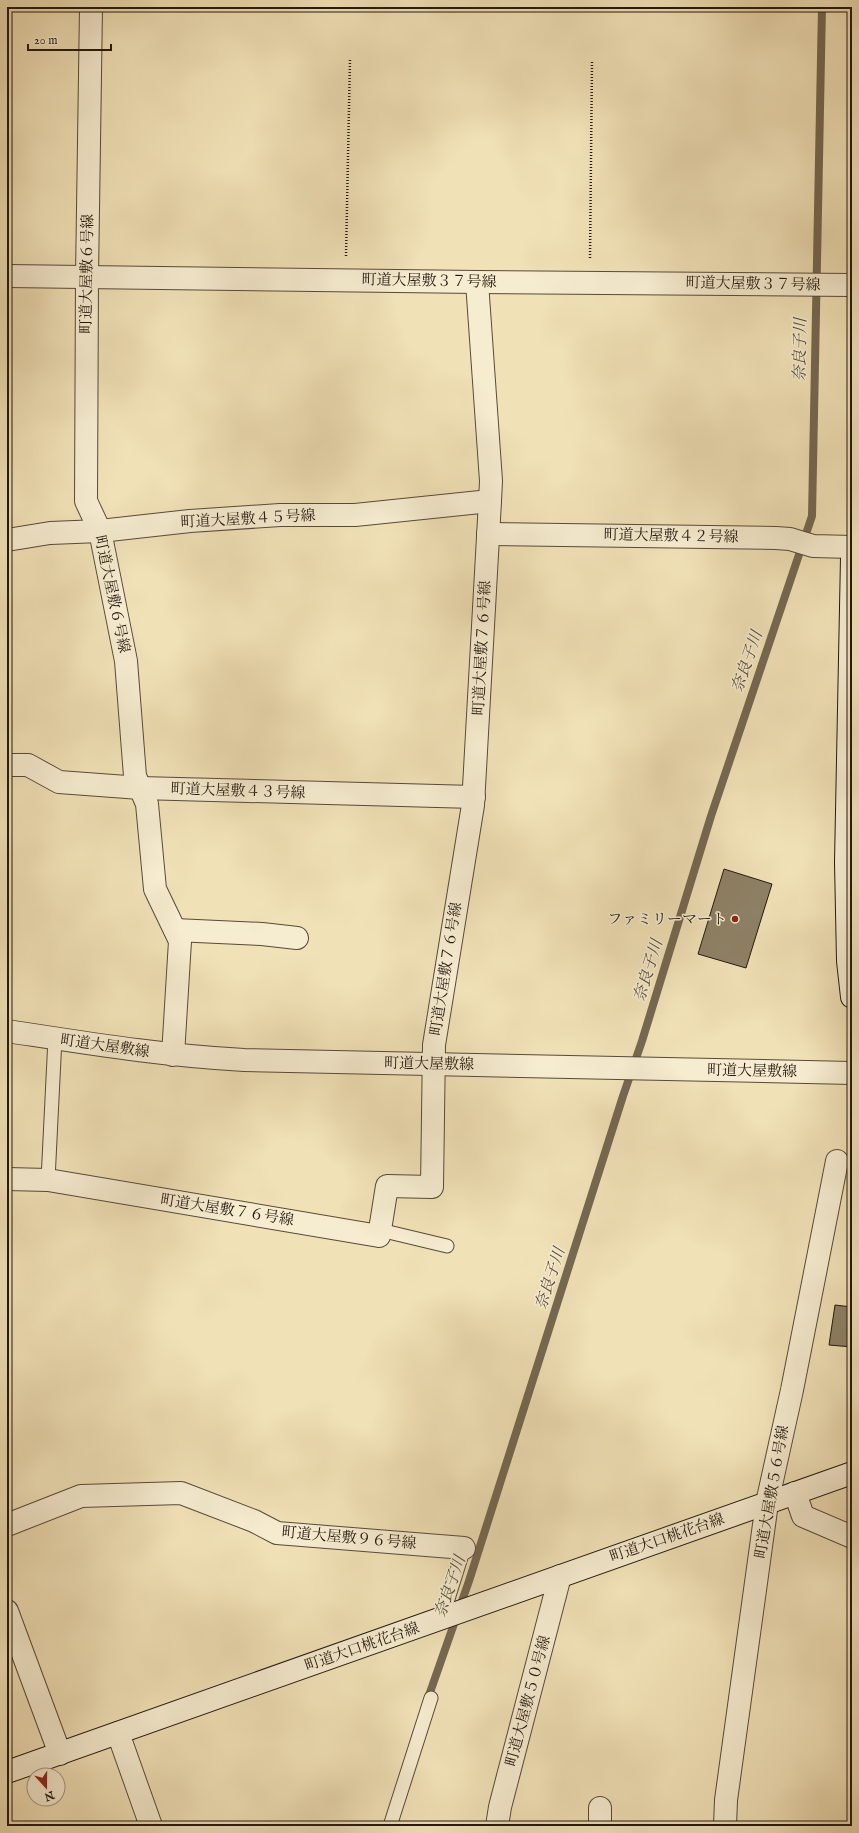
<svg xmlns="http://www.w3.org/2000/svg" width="859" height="1833" viewBox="0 0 859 1833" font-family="'IM FELL English','Noto Serif JP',serif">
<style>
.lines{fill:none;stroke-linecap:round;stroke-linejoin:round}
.stream{stroke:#756852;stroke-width:8}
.building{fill:#8e8166;stroke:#23180f}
.lane-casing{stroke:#564a39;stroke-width:15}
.street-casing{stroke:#564a39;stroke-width:24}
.secondary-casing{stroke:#23180f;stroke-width:24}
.path{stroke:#23180f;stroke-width:2.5;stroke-dasharray:1 2;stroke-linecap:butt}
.lane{stroke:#f6ecd0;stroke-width:13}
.street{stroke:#f6ecd0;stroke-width:22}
.secondary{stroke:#f6ecd0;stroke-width:22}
.poi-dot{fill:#8f2418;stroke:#f6ecd0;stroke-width:1.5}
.labels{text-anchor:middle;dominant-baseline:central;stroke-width:3;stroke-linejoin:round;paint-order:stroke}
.street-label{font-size:15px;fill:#23180f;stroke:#f6ecd0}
.poi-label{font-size:15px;fill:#23180f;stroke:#f6ecd0;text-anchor:end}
.water-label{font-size:16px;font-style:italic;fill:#594d3b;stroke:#f6ecd0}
</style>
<rect width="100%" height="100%" fill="#f1e1b7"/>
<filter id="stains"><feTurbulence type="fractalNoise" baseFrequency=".005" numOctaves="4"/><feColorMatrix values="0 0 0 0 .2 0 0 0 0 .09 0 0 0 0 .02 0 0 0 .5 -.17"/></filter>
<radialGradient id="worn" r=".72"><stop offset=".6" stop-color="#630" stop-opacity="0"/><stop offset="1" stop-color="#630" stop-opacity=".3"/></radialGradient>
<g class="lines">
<!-- stream -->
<path class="stream" d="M427,1701L469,1581L623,1096L642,1041L711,816L812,516L822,7"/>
</g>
<!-- building -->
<g class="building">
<path d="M724,869L772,884L746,968L698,954Z"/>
<path d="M835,1305L852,1307V1347L829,1345Z"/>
</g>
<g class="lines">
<defs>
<g id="lane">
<path d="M48,1180L55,1038"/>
<path d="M380,1230L447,1246"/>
<path d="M442,1618L464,1548"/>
<path d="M390,1826L431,1698"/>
</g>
<g id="street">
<path d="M91,7L87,277L86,501L100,531L126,661L135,776L147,804L155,889L180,941L173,1055"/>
<path d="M7,276L477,282L852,285"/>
<path d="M488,534L776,538L790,539L813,546L852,547"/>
<path d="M7,540L50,533L100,531L190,521L280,515H355L490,501"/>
<path d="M7,765H28L59,782L140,788L474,797"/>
<path d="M175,930L262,934L297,938"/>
<path d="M7,1031C86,1043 164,1056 244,1060L852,1073"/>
<path d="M7,1179L48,1180L379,1236L387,1186L432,1187L434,1045L473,805L490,501L491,481L477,282"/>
<path d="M795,1493L803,1516L852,1537"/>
<path d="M7,1525L81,1496L181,1493L254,1521L277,1533L464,1548"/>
<path d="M7,1611L60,1754"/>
<path d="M118,1733L151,1826"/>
<path d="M497,1826L500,1807L560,1576"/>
<path d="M600,1826V1808"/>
<path d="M725,1826L726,1800L767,1503L792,1390L837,1161"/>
</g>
<g id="secondary">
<path d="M852,557L846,862L848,961L852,997"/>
<path d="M7,1772L852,1473"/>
</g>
</defs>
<!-- lane casing -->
<use href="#lane" class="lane-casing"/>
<!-- street casing -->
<use href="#street" class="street-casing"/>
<!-- secondary casing -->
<use href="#secondary" class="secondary-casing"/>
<!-- path -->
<g class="path">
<path d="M346,256L350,59"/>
<path d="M590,258L592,62"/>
</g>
<!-- lane -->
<use href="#lane" class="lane"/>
<!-- street -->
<use href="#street" class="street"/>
<!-- secondary -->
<use href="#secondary" class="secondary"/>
</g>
<!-- markers -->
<circle class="poi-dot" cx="735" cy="919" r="4"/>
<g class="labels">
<!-- street labels -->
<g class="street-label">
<text transform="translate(87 274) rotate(-89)">町道大屋敷６号線</text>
<text transform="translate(429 281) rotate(1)">町道大屋敷３７号線</text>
<text transform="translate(753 284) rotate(1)">町道大屋敷３７号線</text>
<text transform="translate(248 519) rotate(-3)">町道大屋敷４５号線</text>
<text transform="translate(671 536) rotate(1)">町道大屋敷４２号線</text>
<text transform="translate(112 594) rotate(78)">町道大屋敷６号線</text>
<text transform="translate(482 648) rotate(-87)">町道大屋敷７６号線</text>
<text transform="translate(238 791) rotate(2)">町道大屋敷４３号線</text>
<text transform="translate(446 969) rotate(-81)">町道大屋敷７６号線</text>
<text transform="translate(105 1046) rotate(8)">町道大屋敷線</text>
<text transform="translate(429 1064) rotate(1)">町道大屋敷線</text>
<text transform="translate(752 1071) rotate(1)">町道大屋敷線</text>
<text transform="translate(227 1210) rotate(9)">町道大屋敷７６号線</text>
<text transform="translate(772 1492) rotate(-80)">町道大屋敷５６号線</text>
<text transform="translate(349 1538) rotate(5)">町道大屋敷９６号線</text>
<text transform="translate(667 1538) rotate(-19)">町道大口桃花台線</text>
<text transform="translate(362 1647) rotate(-19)">町道大口桃花台線</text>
<text transform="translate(528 1701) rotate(-75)">町道大屋敷５０号線</text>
</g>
<!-- poi labels -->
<g class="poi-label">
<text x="727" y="919">ファミリーマート</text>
</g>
<!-- water labels -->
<g class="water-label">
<text transform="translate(801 350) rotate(-89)">奈良子川</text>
<text transform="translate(748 662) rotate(-71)">奈良子川</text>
<text transform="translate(649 971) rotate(-73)">奈良子川</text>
<text transform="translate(551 1279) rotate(-72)">奈良子川</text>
<text transform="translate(451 1587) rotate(-71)">奈良子川</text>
</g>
</g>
<!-- margin -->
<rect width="859" height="1833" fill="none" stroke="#f1e1b7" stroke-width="24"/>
<rect x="8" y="8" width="843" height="1817" fill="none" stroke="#23180f" stroke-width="2"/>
<rect x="12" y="12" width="835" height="1809" fill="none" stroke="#23180f"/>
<!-- north arrow -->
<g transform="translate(46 1787) rotate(159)"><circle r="19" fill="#f6ecd0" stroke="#a29783"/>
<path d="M0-3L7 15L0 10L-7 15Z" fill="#8f2418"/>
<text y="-6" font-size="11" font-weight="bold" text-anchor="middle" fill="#23180f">N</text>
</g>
<!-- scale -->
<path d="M28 44v6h83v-6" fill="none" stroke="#23180f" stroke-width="2"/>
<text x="34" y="44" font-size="12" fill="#23180f" stroke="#f6ecd0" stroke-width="3" paint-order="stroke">20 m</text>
<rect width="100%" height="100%" filter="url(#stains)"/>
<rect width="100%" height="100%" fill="url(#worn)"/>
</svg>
